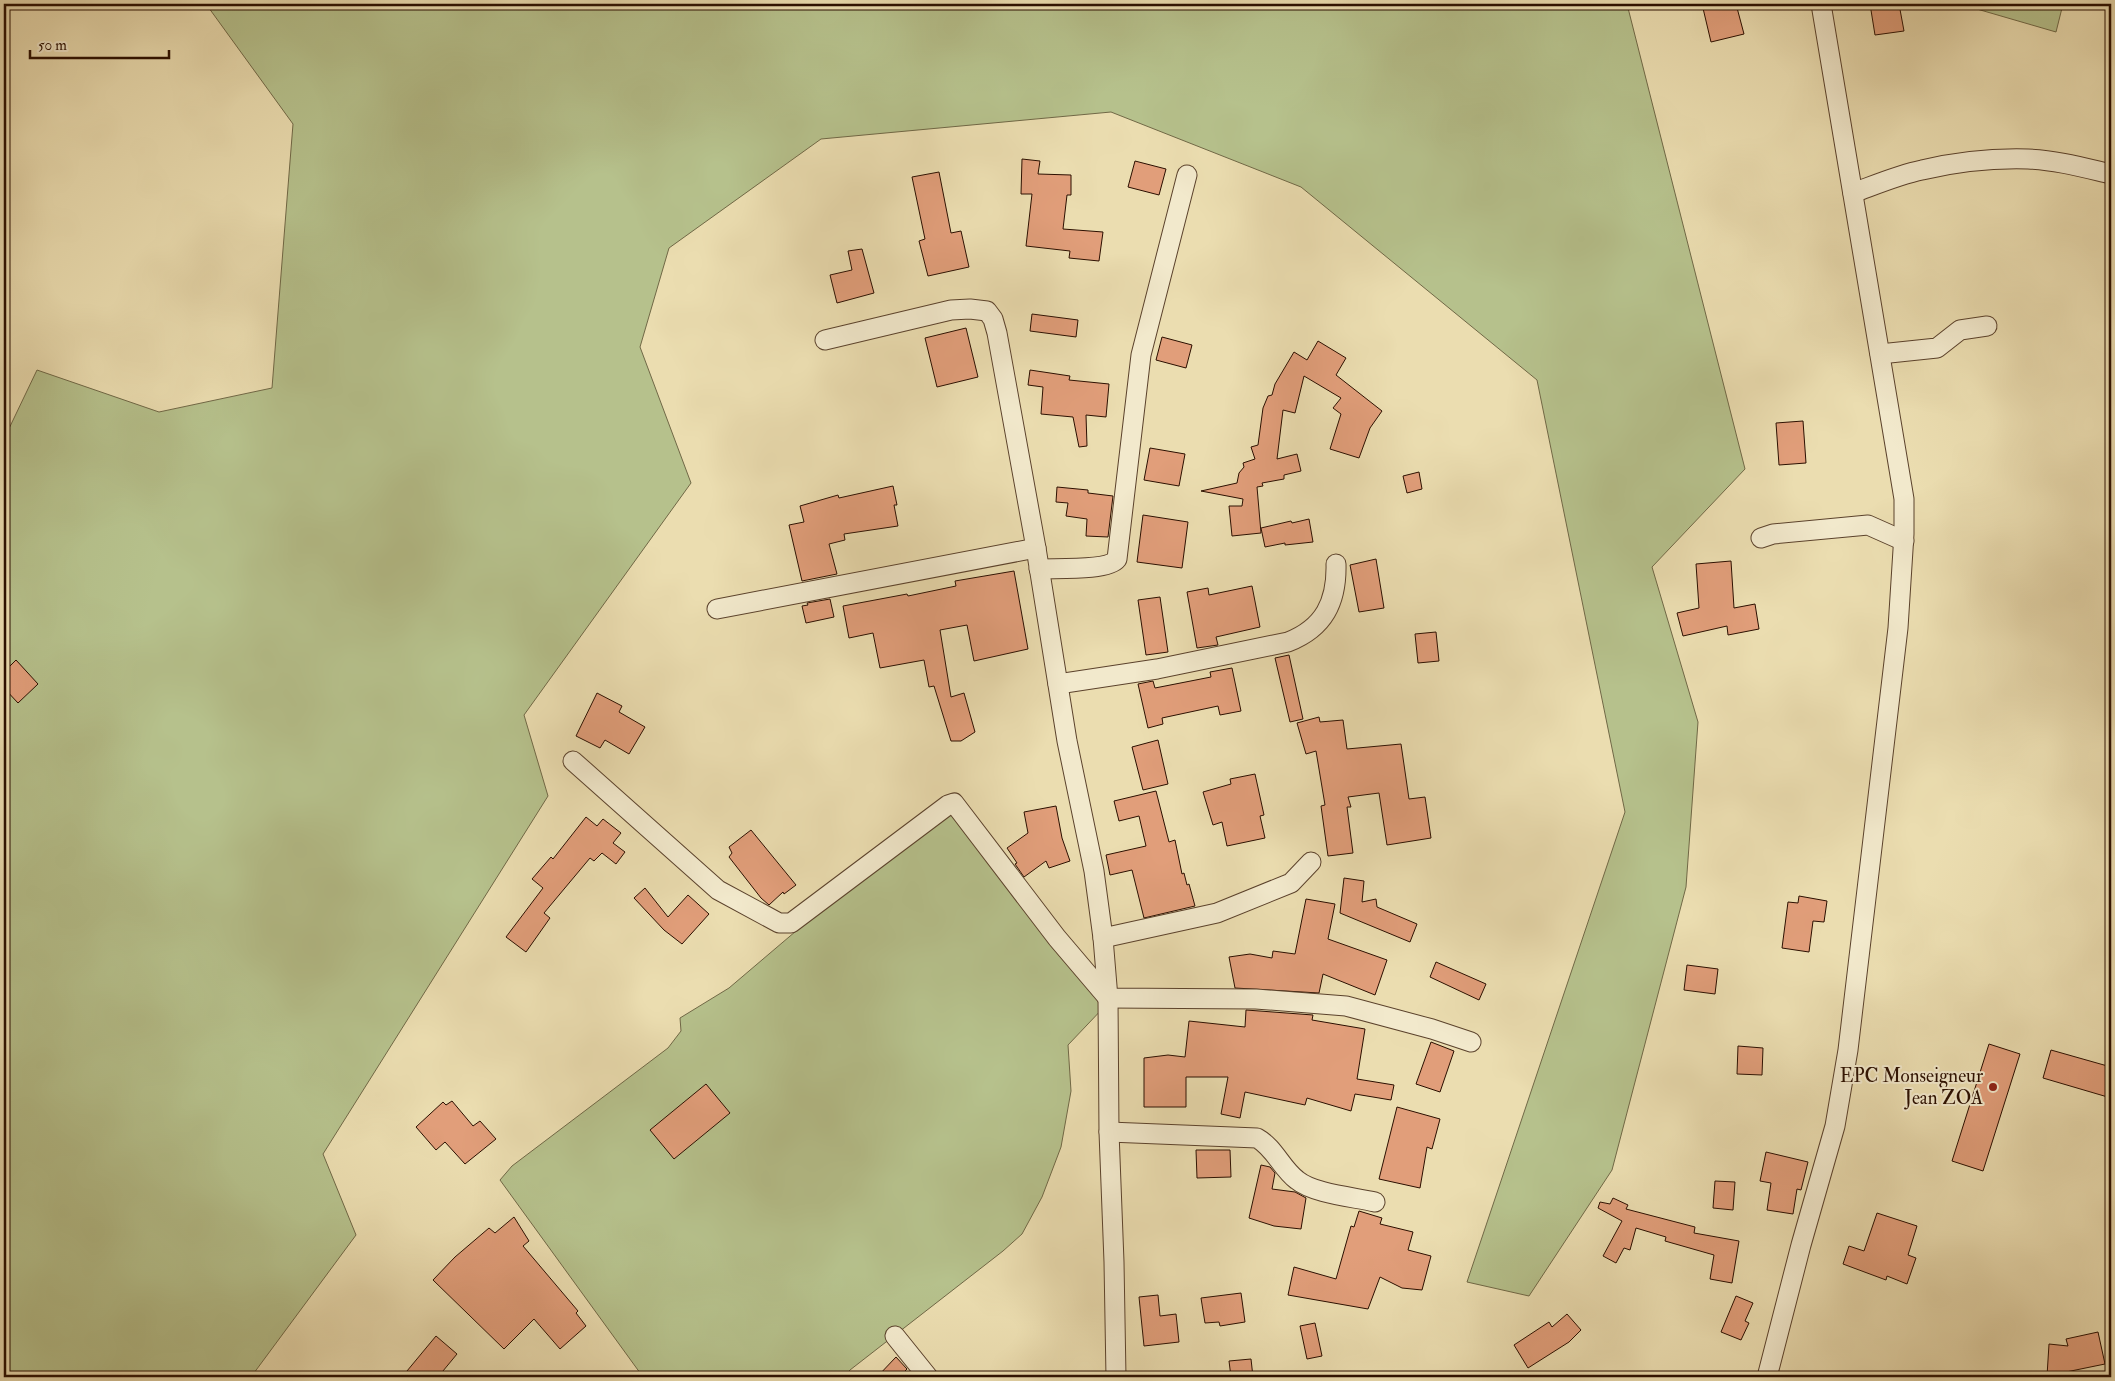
<svg xmlns="http://www.w3.org/2000/svg" width="2115" height="1381" viewBox="0 0 2115 1381" font-family="'IM FELL Double Pica',serif">
<style>
.green{fill:#b6c18c;stroke:#706846}
.building{fill:#e19e7a;stroke:#2b0f00}
.lines{fill:none;stroke-linecap:round;stroke-linejoin:round}
.minor-casing{stroke:#5b422c;stroke-width:21}
.minor{stroke:#f2e9cc;stroke-width:19}
.poi-dot{fill:#8f2418;stroke:#f2e9cc;stroke-width:2}
.labels{text-anchor:middle;dominant-baseline:central;stroke-width:4;stroke-linejoin:round;paint-order:stroke}
.poi-label{font-size:19px;fill:#2b0f00;stroke:#f2e9cc;text-anchor:end}
</style>
<rect width="100%" height="100%" fill="#ebddb0"/>
<filter id="stains"><feTurbulence type="fractalNoise" baseFrequency=".004" numOctaves="4"/><feColorMatrix values="0 0 0 0 .2 0 0 0 0 .09 0 0 0 0 .02 0 0 0 .5 -.17"/></filter>
<radialGradient id="worn" r=".72"><stop offset=".6" stop-color="#630" stop-opacity="0"/><stop offset="1" stop-color="#630" stop-opacity=".3"/></radialGradient>
<!-- green -->
<g class="green">
<path d="M206,4H1627L1745,469L1652,567L1698,722L1686,887L1612,1170L1529,1296L1467,1282L1625,812L1537,380L1301,187L1111,112L821,139L669,248L640,347L691,483L524,715L548,796L323,1154L356,1235L251,1377H4V439L37,370L159,412L272,388L293,124Z"/>
<path d="M1970,4H2063L2056,32L1970,7Z"/>
<path d="M962,801L1106,1005L1068,1045L1071,1091L1061,1147L1042,1197L1022,1234L1003,1251L850,1370L843,1377H643L500,1180L512,1166L668,1048L681,1031L680,1018L729,988L876,863Z"/>
</g>
<!-- building -->
<g class="building">
<path d="M1702,4H1736L1744,34L1711,42Z"/>
<path d="M1870,4H1899L1904,31L1875,35Z"/>
<path d="M1022,159L1040,161L1038,174L1071,175V195H1067L1063,229L1103,232L1099,261L1069,258L1070,251L1026,246L1032,194H1021Z"/>
<path d="M1135,161L1166,169L1159,195L1128,187Z"/>
<path d="M939,172L951,233L961,231L969,267L928,276L919,241L925,239L912,177Z"/>
<path d="M862,249L874,293L837,303L830,275L852,270L848,251Z"/>
<path d="M1032,314L1078,320L1076,337L1030,331Z"/>
<path d="M966,328L978,377L937,387L925,338Z"/>
<path d="M1162,337L1192,345L1186,368L1156,360Z"/>
<path d="M1318,341L1346,358L1336,375L1382,411L1370,428L1359,458L1330,449L1341,414L1333,408L1341,398L1304,376L1295,413L1283,410L1277,459L1297,454L1301,471L1284,475V479L1262,483L1263,486L1257,487L1261,533L1232,536L1229,506H1242L1243,499L1201,491L1237,483L1239,473L1244,467L1243,463L1255,459L1251,447L1258,445L1263,408L1268,396L1272,395L1275,384L1294,352L1307,360Z"/>
<path d="M1030,370L1070,376L1069,380L1109,384L1106,417L1086,415L1087,446L1079,447L1073,417L1041,414L1043,387L1028,385Z"/>
<path d="M1803,421L1806,463L1779,465L1776,423Z"/>
<path d="M1150,448L1185,454L1179,486L1144,480Z"/>
<path d="M1419,472L1422,489L1407,493L1403,476Z"/>
<path d="M893,486L897,505H894L898,526L844,534L845,540L829,544L837,574L802,581L789,525L804,522L800,506L838,495L839,498Z"/>
<path d="M1057,487L1088,490V493L1113,496L1108,537L1086,536L1087,519L1066,516L1068,503L1056,502Z"/>
<path d="M1143,515L1188,522L1182,568L1137,562Z"/>
<path d="M1309,519L1313,542L1285,545V543L1265,547L1261,528L1291,521L1292,523Z"/>
<path d="M1376,559L1384,608L1359,612L1350,565Z"/>
<path d="M1731,561L1734,608L1755,604L1759,629L1728,635L1727,626L1683,636L1677,613L1699,608L1696,564Z"/>
<path d="M1014,571L1028,649L974,661L967,625L940,630L951,697L964,693L975,732L961,741H951L934,686L929,687L924,660L880,668L873,633L849,638L843,606L907,594L908,596L956,586L955,581Z"/>
<path d="M1252,586L1260,627L1216,637L1218,645L1197,648L1187,592L1208,588L1209,595Z"/>
<path d="M1160,597L1168,652L1146,655L1138,600Z"/>
<path d="M830,599L834,617L806,623L802,606L808,605L807,603Z"/>
<path d="M1436,632L1439,661L1418,663L1415,634Z"/>
<path d="M1289,655L1303,719L1290,722L1275,658Z"/>
<path d="M16,660L38,684L18,703L4,688V672Z"/>
<path d="M1232,668L1241,711L1220,715L1218,706L1162,718L1163,724L1148,728L1138,684L1153,681L1155,688L1211,677L1210,672Z"/>
<path d="M597,693L622,706L619,712L645,727L629,754L605,740L600,748L576,736Z"/>
<path d="M1319,717L1320,722L1343,720L1347,749L1401,744L1409,799L1425,797L1431,838L1387,845L1379,793L1348,797L1351,807H1347L1353,853L1328,856L1321,806L1325,805L1316,751L1306,754L1297,723Z"/>
<path d="M1158,740L1168,784L1143,790L1132,747Z"/>
<path d="M1255,774L1264,815L1260,816L1265,838L1227,846L1222,822L1213,825L1203,792L1231,784L1230,779Z"/>
<path d="M1156,791L1169,842L1175,840L1182,874L1184,873L1187,885L1189,884L1195,906L1144,918L1132,870L1110,875L1106,855L1146,846L1139,816L1119,821L1114,801Z"/>
<path d="M1056,806L1062,838L1070,861L1049,868L1046,861L1024,877L1015,864L1017,863L1007,848L1028,833L1024,812Z"/>
<path d="M586,817L597,826L603,819L621,833L613,843L625,852L616,864L602,853L594,861L590,858L544,913L550,918L526,952L506,937L543,888L532,879L551,857L553,859Z"/>
<path d="M751,830L796,885L784,894L783,892L769,905L761,898L729,857L732,853L729,847Z"/>
<path d="M1344,878L1364,881L1362,902L1376,899L1377,907L1417,924L1410,942L1340,913Z"/>
<path d="M645,888L668,917L688,895L709,914L682,944L664,930L634,898Z"/>
<path d="M1799,896L1827,901L1824,922L1813,921L1809,952L1782,948L1788,902L1798,903Z"/>
<path d="M1306,899L1335,904L1328,939L1387,960L1375,995L1323,974L1319,993L1235,988L1229,957L1250,954L1272,958L1273,951L1295,954Z"/>
<path d="M1436,962L1486,984L1479,1000L1430,977Z"/>
<path d="M1687,965L1718,969L1715,994L1684,990Z"/>
<path d="M1246,1010L1313,1015L1312,1020L1365,1029L1357,1079L1394,1085L1391,1100L1355,1094L1351,1111L1307,1098L1305,1105L1245,1092L1240,1118L1221,1114L1228,1077H1186V1107H1144V1058L1168,1055L1185,1057L1189,1021L1245,1027Z"/>
<path d="M1431,1042L1454,1051L1440,1092L1416,1084Z"/>
<path d="M1989,1044L2020,1054L1983,1171L1952,1161Z"/>
<path d="M1738,1046L1763,1048L1762,1075L1737,1074Z"/>
<path d="M2051,1050L2111,1067V1098L2043,1078Z"/>
<path d="M706,1084L730,1113L674,1159L650,1130Z"/>
<path d="M452,1101L473,1126L480,1121L496,1139L465,1164L445,1142L436,1150L416,1127L443,1102L446,1105Z"/>
<path d="M1397,1107L1440,1119L1432,1149L1427,1147L1420,1188L1379,1179Z"/>
<path d="M1196,1150H1230L1231,1177L1197,1178Z"/>
<path d="M1766,1152L1808,1162L1801,1190L1797,1189L1793,1214L1767,1210L1771,1183L1760,1181Z"/>
<path d="M1261,1165L1270,1167L1275,1173L1272,1189L1295,1192L1306,1198L1301,1229L1274,1226L1249,1218Z"/>
<path d="M1715,1181L1735,1182L1733,1210L1713,1208Z"/>
<path d="M1613,1198L1628,1205L1626,1209L1695,1227L1694,1233L1739,1241L1732,1283L1710,1279L1714,1255L1665,1241L1666,1237L1636,1228L1630,1250L1624,1248L1616,1263L1603,1256L1622,1221L1598,1208L1600,1202L1610,1204Z"/>
<path d="M1359,1211L1382,1218L1380,1224L1413,1232L1408,1250L1431,1256L1422,1290L1402,1288L1380,1277L1368,1309L1288,1295L1294,1267L1336,1279L1351,1226L1354,1227Z"/>
<path d="M1877,1213L1917,1226L1908,1255L1916,1258L1907,1284L1887,1276L1886,1280L1843,1264L1849,1246L1864,1251Z"/>
<path d="M514,1217L529,1241L523,1246L578,1311L576,1313L586,1326L560,1349L534,1319L504,1349L433,1280L455,1257L489,1228L495,1233Z"/>
<path d="M1241,1293L1245,1322L1220,1326L1219,1322L1205,1323L1201,1298Z"/>
<path d="M1158,1295L1160,1316L1176,1314L1179,1342L1144,1346L1139,1297Z"/>
<path d="M1736,1296L1753,1303L1745,1321L1749,1323L1741,1340L1721,1332Z"/>
<path d="M1567,1314L1581,1330L1569,1342L1528,1368L1514,1345L1549,1322L1552,1327Z"/>
<path d="M1315,1323L1322,1356L1307,1359L1300,1326Z"/>
<path d="M2098,1332L2105,1364L2066,1372L2065,1377L2047,1376L2049,1344L2068,1346L2066,1339Z"/>
<path d="M436,1336L457,1354L438,1377H402Z"/>
<path d="M896,1357L907,1369L899,1377H877Z"/>
<path d="M1251,1359L1253,1377H1231L1229,1361Z"/>
</g>
<g class="lines">
<defs>
<g id="minor">
<path d="M1853,193C1875,185 1898,175 1922,170C1956,162 1994,158 2028,159C2056,160 2085,168 2111,174"/>
<path d="M825,340L951,310L970,309L987,311L993,319L997,333L1036,548L1067,741L1094,871L1103,938L1108,998L1109,1132L1114,1262L1116,1377"/>
<path d="M1880,354L1937,348L1960,330L1987,326"/>
<path d="M1761,538L1773,534L1868,525L1904,541"/>
<path d="M1039,569C1056,568 1108,571 1117,559L1141,355L1187,175"/>
<path d="M717,609L1036,548"/>
<path d="M1058,684L1157,669L1288,642C1324,628 1337,602 1336,564"/>
<path d="M573,761L718,890L779,923H791L948,805L954,803L1057,938L1108,998L1256,999L1346,1006L1432,1029L1471,1042"/>
<path d="M1103,938L1217,913L1291,883L1311,862"/>
<path d="M1109,1132L1257,1138C1275,1148 1281,1168 1297,1180C1314,1194 1354,1197 1375,1202"/>
<path d="M895,1336L928,1377"/>
<path d="M1767,1377L1801,1245L1835,1126L1848,1050L1898,628L1904,534V499L1899,469L1821,4"/>
</g>
</defs>
<!-- minor casing -->
<use href="#minor" class="minor-casing"/>
<!-- minor -->
<use href="#minor" class="minor"/>
</g>
<!-- markers -->
<circle class="poi-dot" cx="1993" cy="1087" r="5"/>
<g class="labels">
<!-- poi labels -->
<g class="poi-label">
<text x="1983" y="1076">EPC Monseigneur<tspan x="1983" dy="22">Jean ZOA</tspan></text>
</g>
</g>
<!-- margin -->
<rect width="2115" height="1381" fill="none" stroke="#ebddb0" stroke-width="20"/>
<rect x="5" y="5" width="2105" height="1371" fill="none" stroke="#2b0f00" stroke-width="2.5"/>
<rect x="10" y="10" width="2095" height="1361" fill="none" stroke="#2b0f00"/>
<!-- scale -->
<path d="M30 50v8h139v-8" fill="none" stroke="#2b0f00" stroke-width="2.5"/>
<text x="38" y="50" font-size="15" fill="#2b0f00" stroke="#f2e9cc" stroke-width="4" paint-order="stroke">50 m</text>
<rect width="100%" height="100%" filter="url(#stains)"/>
<rect width="100%" height="100%" fill="url(#worn)"/>
</svg>
